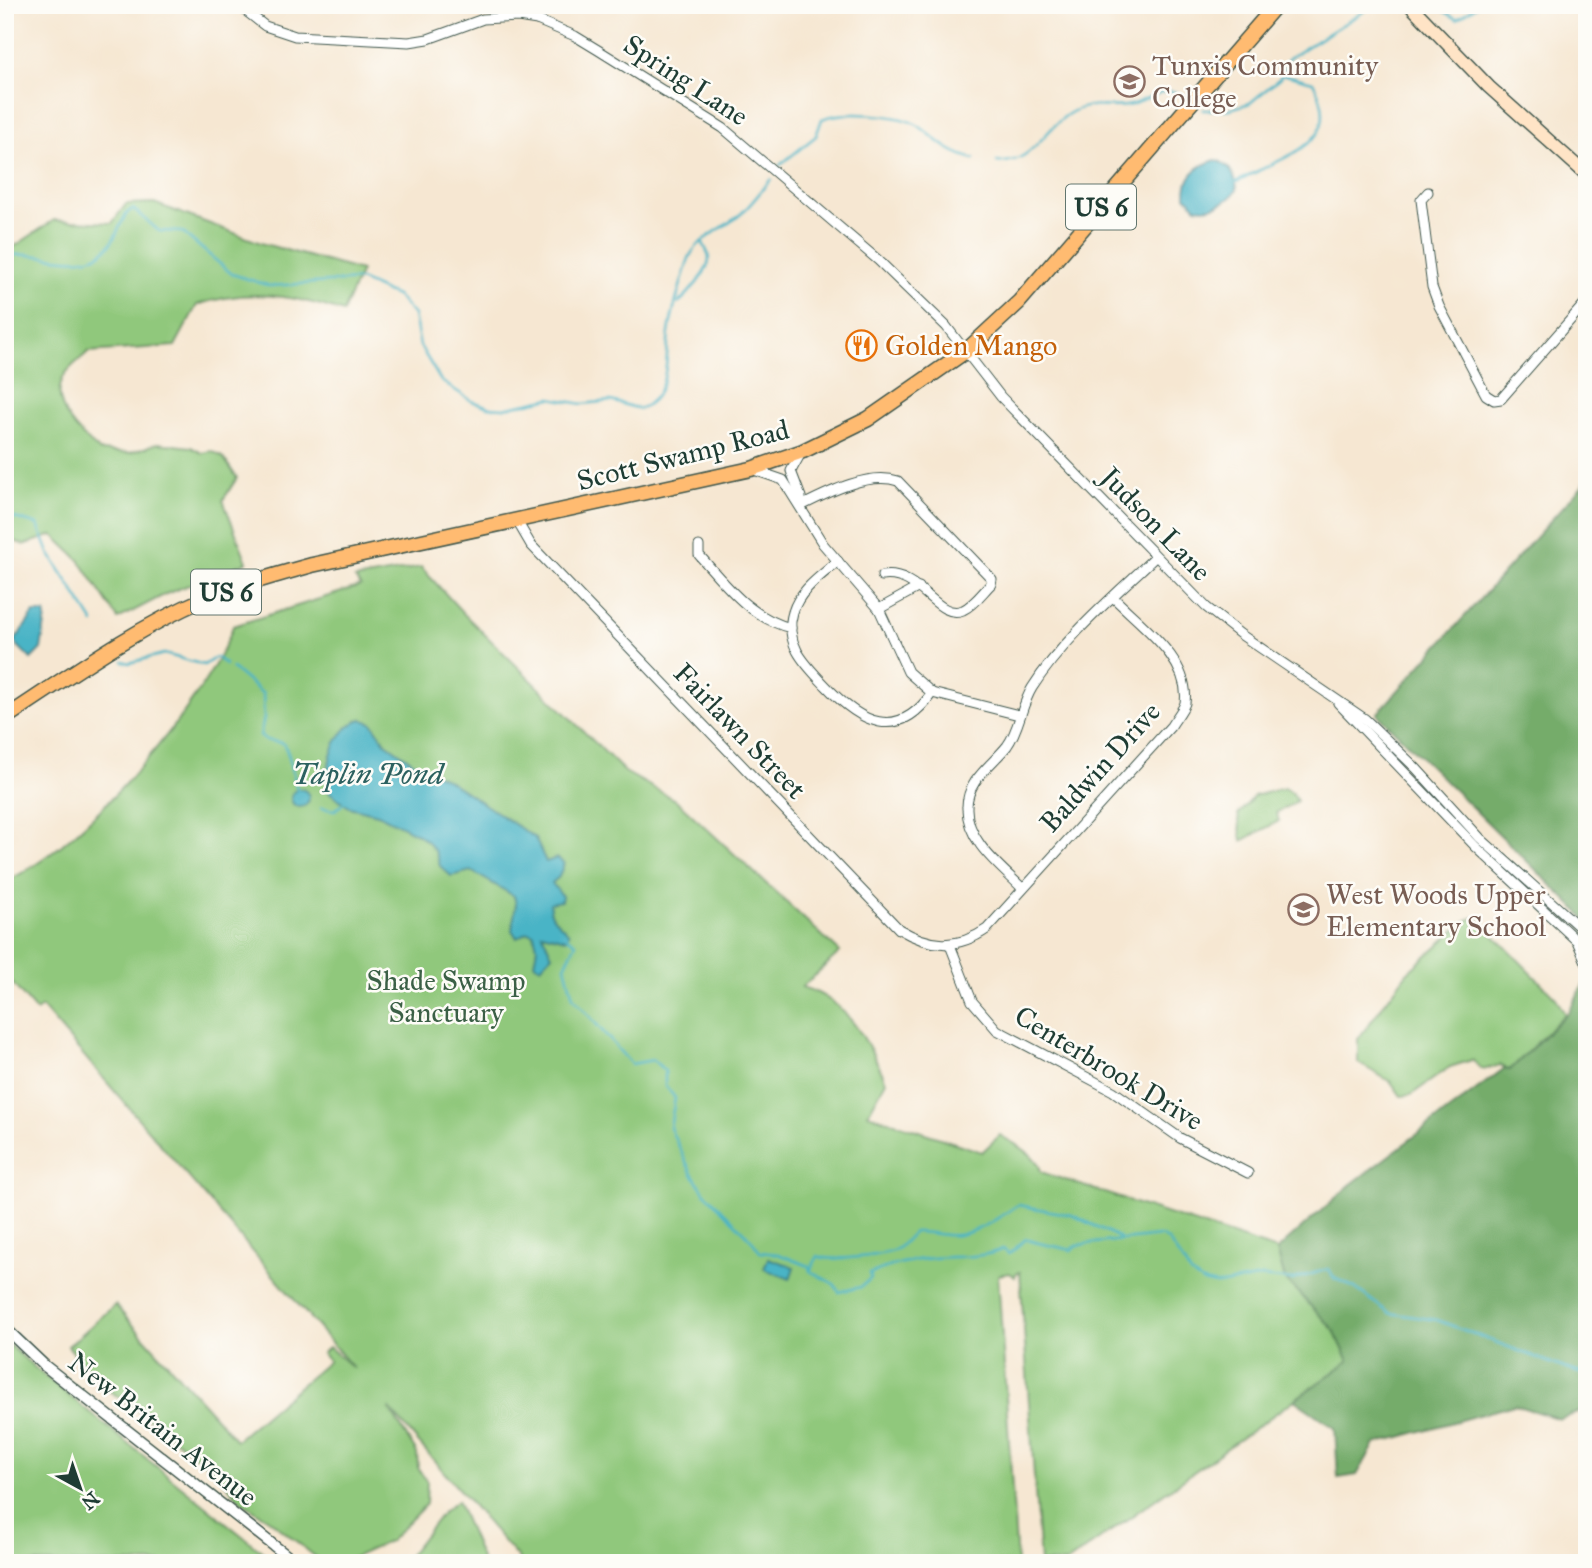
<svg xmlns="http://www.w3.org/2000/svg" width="1592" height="1568" viewBox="0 0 1592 1568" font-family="'IM FELL Great Primer',serif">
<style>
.green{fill:#90c87b;stroke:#588258;stroke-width:2}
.forest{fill:#74ac6b;stroke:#4a7450;stroke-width:2}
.water{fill:#49b4c6;stroke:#34787d;stroke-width:2}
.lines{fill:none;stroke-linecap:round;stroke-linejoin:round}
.stream{stroke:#49b4c6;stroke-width:2.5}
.minor-casing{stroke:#3f564c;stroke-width:11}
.tertiary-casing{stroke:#3f564c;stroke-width:13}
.secondary-casing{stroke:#3f564c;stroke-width:15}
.trunk-casing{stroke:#3f564c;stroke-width:17}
.minor{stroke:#fff;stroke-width:9}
.tertiary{stroke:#fff;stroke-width:10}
.secondary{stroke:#ffe4c6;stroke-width:12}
.trunk{stroke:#ffbb71;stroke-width:14}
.labels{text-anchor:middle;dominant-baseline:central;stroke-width:5;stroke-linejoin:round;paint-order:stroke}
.shield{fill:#fdfcf7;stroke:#62766e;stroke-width:2}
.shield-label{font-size:26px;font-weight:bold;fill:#1f3d34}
.education-label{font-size:28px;fill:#785e54;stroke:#fdfcf7;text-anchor:start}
.street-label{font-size:28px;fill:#1f3d34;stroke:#fdfcf7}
.food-label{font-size:28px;fill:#c56008;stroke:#fdfcf7;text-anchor:start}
.park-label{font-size:28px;fill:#3b6046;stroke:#fdfcf7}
.water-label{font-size:30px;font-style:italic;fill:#2c6160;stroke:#fdfcf7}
</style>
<rect width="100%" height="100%" fill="#fdfcf7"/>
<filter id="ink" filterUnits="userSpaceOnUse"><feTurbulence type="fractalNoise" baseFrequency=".0143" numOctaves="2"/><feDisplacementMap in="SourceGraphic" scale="14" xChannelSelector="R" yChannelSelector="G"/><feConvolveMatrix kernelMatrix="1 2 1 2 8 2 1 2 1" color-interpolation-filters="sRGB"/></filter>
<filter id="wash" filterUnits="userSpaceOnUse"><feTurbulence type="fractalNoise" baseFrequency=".00686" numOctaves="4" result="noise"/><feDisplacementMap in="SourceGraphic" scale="28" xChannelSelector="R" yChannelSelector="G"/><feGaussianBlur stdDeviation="1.57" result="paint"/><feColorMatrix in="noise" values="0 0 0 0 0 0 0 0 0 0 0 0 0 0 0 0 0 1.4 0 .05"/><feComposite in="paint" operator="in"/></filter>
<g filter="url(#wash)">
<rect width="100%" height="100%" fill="#f6e7d2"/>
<!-- green -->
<g class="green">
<path d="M154,203L261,243L361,271L343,312C293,295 248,288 197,305L175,346L88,352C81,359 69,367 64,376C48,405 80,435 100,451L130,453L158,443L191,447L202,453L212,451L223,457L237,478L223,500L247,562L166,594L118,619L79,560L53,535L24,545L5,537V249L12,248L54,220L112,223L126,204Z"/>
<path d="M421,567L464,614L625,772L677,801L840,952L802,987C848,1000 867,1041 886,1081L868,1114L982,1152L1000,1135C1014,1144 1038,1154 1041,1172L1277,1250L1285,1279L1334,1330L1349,1361L1066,1563H1040L1020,1272L1016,1273L1015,1277L1010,1273L998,1275L1017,1563H522L389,1408L417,1453L418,1468L427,1482L426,1504L390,1541L341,1563H323L270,1520L241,1502L216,1472L136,1409L102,1386L68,1346L115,1305L236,1440L329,1361L322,1353L329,1347L354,1369L42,1007L36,1011L5,975V881C77,854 209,699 233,626L361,586L355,579Z"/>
<path d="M1284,788L1292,793L1297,801L1276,813L1279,821L1242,841L1238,815L1254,796Z"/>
<path d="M1476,917L1556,998L1565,1014L1510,1070L1500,1065L1483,1070L1472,1060L1450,1067L1411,1095L1401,1096L1391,1082L1358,1063V1039L1407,973L1467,920Z"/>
<path d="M5,1341L41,1373L276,1563H5Z"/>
<path d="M457,1501L483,1563H403L442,1513Z"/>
</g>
<!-- forest -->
<g class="forest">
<path d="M1587,480V920L1377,714Z"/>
<path d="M1587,979V1416L1583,1411L1560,1419L1514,1405L1375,1444L1357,1475L1338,1478L1335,1428L1294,1400L1349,1361L1334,1330L1285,1279L1277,1250L1350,1185L1505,1068L1510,1070L1568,1012Z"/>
</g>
<!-- water -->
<g class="water">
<path d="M1216,160C1229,164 1236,176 1237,190C1227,203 1212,210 1196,207L1186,196C1185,176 1198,165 1216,160Z"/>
<path d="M34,613H45L46,617L41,649L31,659L14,642Z"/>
<path d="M361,719L372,723L386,743L417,765L445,778L535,838L546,862L557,858L564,863L559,877L552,883L562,896L561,901L550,903C548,920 562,923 569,934L566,939L542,933L552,955L541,967L534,963L537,947L534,934L528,932L517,938L512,930L516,904L514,896L471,871L451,876L440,866L436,853L428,842L417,834L378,814L349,807L329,792C325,763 333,731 361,719Z"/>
<circle cx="300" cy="798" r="9"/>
<path d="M768,1258L794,1267L790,1279L764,1269Z"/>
</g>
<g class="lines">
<!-- stream -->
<g class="stream">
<path d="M1434,5L1457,19L1478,5"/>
<path d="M1203,110L1230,109L1250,103L1280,78L1289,58L1374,5"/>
<path d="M997,162C1031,165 1043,131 1067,115C1090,99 1109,111 1131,105C1149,100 1163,84 1182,95"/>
<path d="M780,165L816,136L822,119C842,110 901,114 919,126C940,142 947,152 974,159"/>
<path d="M1236,182C1245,179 1251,174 1260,170C1301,150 1343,136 1313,82L1282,74"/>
<path d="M5,256C31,250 74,267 98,255C119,244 120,213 133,209L159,231L182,232L232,274L270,286L360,280L398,297L414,315L420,346L441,381L472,401L489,407L504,408L551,398L582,404L611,401L640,409C671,394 665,361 669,333C672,310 681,284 688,261C695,238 728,227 743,212C753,202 762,190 771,179"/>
<path d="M678,303C687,296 710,270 709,258C709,253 705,248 703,243"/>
<path d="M5,515L38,525L49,553L94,623"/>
<path d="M123,661L129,663L164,654L204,665L216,657L226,665"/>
<path d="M232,668L263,694L264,718L260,736C267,743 273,740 282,743C289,746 294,782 298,792"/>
<path d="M321,808L335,810L344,803"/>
<path d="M564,935L576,943L565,966L573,997L631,1064L653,1060L665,1071V1085L675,1098L670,1128L691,1172L705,1193L750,1238L760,1252L778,1254L809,1266L810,1271L834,1284L839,1292L861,1287L871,1278L870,1274C890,1265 910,1260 933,1258C958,1256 980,1259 1003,1249L1009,1254L1026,1239C1041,1245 1056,1246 1071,1250L1077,1245L1160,1236L1168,1240L1191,1274L1202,1282L1217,1285L1262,1277L1292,1280L1328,1269L1334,1278L1355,1288L1389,1313L1437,1320L1564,1368L1580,1373L1587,1371"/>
<path d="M811,1269L818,1256C826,1262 888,1256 898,1248C904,1243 908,1237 914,1232C927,1231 948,1237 958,1235C982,1231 999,1217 1018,1205L1072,1215L1120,1238"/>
</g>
</g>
</g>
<g filter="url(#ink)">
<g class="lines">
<defs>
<g id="minor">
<path d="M238,5L265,26L295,36L409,42L428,39L483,19L518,17L537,20L575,36L598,50L723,128L878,260L946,326L1001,397L1206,607L1240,634L1365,719L1416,768L1480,838L1587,934"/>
<path d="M537,20L540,5"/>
<path d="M1428,192L1421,200L1432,287L1439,306L1486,395L1494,400L1501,399L1587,301"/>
<path d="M801,453L791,471L801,497V506"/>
<path d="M754,470L783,480L823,544L879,609L908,672L932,693L1019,715"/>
<path d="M801,506C827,493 869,471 898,481L992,579L991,584C983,592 974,605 963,610C937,621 920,570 882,576"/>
<path d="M517,521L531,545L899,929C929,947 957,950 987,929L1171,726C1175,719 1183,710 1185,703C1191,659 1140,625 1113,597"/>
<path d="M699,546V555C727,586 750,618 791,628"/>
<path d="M838,561C822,575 799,590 793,612C783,644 807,666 826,686C860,722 897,743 932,693"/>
<path d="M879,609L919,587"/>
<path d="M1338,703L1475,846L1577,941L1587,964"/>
<path d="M1022,888C1000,866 966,841 967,807C967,780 992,765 1007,746C1019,730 1021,706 1032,688C1062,640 1114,596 1155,557"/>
<path d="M950,945L972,1001L997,1030L1113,1091L1180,1138L1248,1173"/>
</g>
<path id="tertiary" d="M5,1328L45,1366L296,1563"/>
<path id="secondary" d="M1410,5L1489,87L1587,175"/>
<path id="trunk" d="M5,718C69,676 134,629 204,599C239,585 276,575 312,565L751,469L803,451L868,419L966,351L1019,302L1276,5"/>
</defs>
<!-- minor casing -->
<use href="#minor" class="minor-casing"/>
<!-- tertiary casing -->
<use href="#tertiary" class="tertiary-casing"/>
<!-- secondary casing -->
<use href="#secondary" class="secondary-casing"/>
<!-- trunk casing -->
<use href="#trunk" class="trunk-casing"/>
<!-- minor -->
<use href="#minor" class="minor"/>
<!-- tertiary -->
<use href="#tertiary" class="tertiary"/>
<!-- secondary -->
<use href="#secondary" class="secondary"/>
<!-- trunk -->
<use href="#trunk" class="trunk"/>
</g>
</g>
<!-- icons -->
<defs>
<symbol id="university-ring" viewBox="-11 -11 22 22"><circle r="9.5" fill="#fdfcf7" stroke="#8d6e63" stroke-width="1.5"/><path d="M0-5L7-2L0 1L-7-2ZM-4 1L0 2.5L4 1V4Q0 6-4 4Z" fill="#8d6e63"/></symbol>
<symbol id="restaurant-ring" viewBox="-11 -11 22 22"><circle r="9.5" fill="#fdfcf7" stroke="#e8710a" stroke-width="1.5"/><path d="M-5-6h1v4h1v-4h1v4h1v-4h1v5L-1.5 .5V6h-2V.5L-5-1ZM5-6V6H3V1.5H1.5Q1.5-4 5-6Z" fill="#e8710a"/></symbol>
<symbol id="school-ring" viewBox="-11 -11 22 22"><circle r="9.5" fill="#fdfcf7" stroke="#8d6e63" stroke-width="1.5"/><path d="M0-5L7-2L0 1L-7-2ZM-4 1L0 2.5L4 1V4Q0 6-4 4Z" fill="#8d6e63"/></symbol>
</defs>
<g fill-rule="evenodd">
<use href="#university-ring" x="1112" y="64" width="35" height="35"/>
<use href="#restaurant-ring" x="844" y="328" width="35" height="35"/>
<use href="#school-ring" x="1286" y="892" width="35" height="35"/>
</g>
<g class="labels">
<!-- shield labels -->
<g class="shield">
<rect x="1066" y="184.5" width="70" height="45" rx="5"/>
<rect x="191" y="569.5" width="70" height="45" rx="5"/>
</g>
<g class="shield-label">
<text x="1101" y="207">US 6</text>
<text x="226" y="592">US 6</text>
</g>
<!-- education labels -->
<g class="education-label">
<text x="1152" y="65">Tunxis Community<tspan x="1152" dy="32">College</tspan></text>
<text x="1326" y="894">West Woods Upper<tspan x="1326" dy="32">Elementary School</tspan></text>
</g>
<!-- street labels -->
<g class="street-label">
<text transform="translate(686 80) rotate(33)">Spring Lane</text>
<text transform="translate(683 455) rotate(-14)">Scott Swamp Road</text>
<text transform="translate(1156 524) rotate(46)">Judson Lane</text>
<text transform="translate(740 731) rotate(46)">Fairlawn Street</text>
<text transform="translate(1100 767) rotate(-48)">Baldwin Drive</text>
<text transform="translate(1109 1068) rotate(31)">Centerbrook Drive</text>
<text transform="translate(163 1429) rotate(38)">New Britain Avenue</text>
</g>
<!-- food labels -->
<g class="food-label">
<text x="885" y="345">Golden Mango</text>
</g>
<!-- park labels -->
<g class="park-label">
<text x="446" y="980">Shade Swamp<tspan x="446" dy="32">Sanctuary</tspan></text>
</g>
<!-- water labels -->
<g class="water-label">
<text x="368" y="774">Taplin Pond</text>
</g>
</g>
<!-- margin -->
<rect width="1592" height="1568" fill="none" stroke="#fdfcf7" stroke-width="28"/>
<!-- north arrow -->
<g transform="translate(80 1488) rotate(140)" stroke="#fdfcf7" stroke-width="5" paint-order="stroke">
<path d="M0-5L12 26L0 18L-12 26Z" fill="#1f3d34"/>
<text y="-10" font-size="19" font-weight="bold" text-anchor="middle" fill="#1f3d34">N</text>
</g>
</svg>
